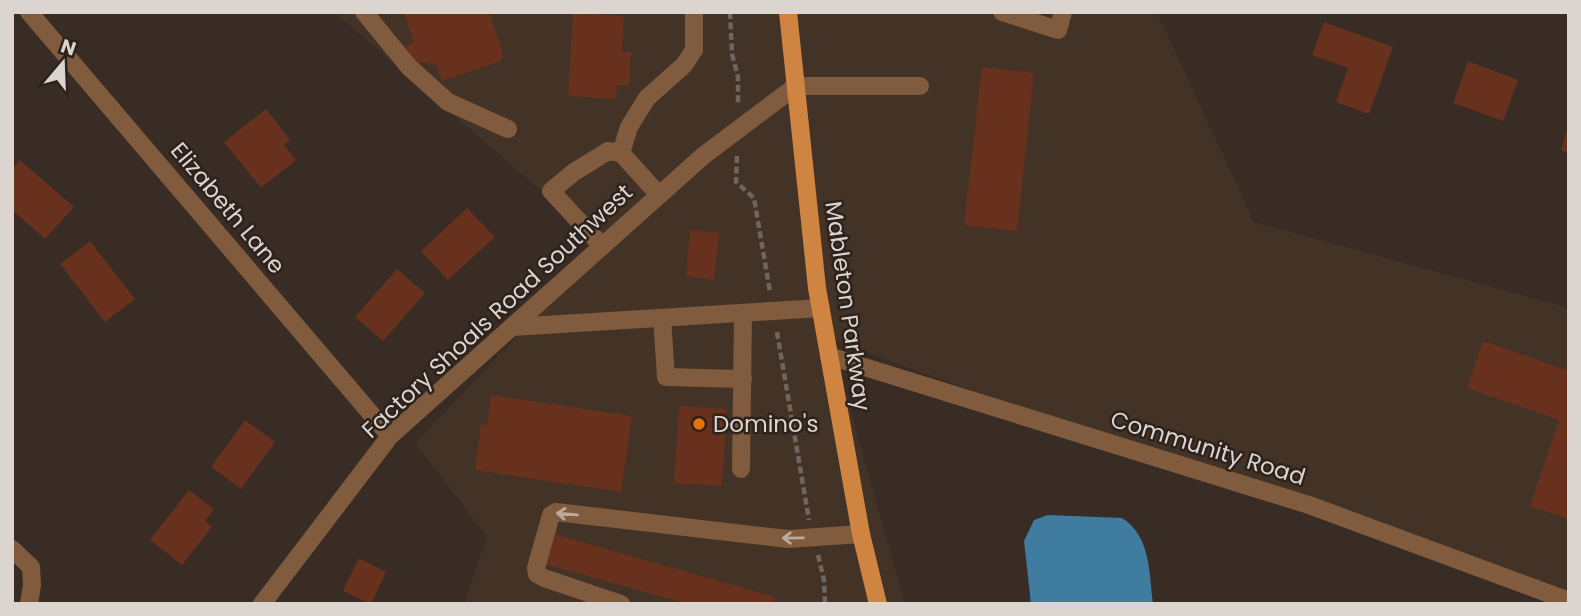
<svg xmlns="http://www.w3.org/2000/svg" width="1581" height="616" viewBox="0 0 1581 616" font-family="Poppins,sans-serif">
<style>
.commercial{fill:#423326}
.water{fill:#407ba0}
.building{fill:#68311d}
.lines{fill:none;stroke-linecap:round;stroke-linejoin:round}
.path{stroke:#6f655e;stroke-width:4.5;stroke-dasharray:7 3.5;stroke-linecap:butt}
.minor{stroke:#805b3d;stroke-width:18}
.major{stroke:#cf8442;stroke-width:18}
.oneway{stroke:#bcaa9c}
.food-dot{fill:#e8710a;stroke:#2e221c;stroke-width:2.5}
.labels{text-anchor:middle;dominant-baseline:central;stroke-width:5;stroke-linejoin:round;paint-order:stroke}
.street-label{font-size:23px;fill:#dcd4cf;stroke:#2e221c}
.poi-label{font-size:23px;fill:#dcd4cf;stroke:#2e221c;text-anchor:start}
</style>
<rect width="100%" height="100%" fill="#382c25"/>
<!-- commercial -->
<path class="commercial" d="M334,12H1157L1254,222L1569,308V604L831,340L905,604H464L487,537L415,443L604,245Z"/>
<!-- water -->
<path class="water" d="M1048,515L1122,518C1151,536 1149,573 1153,604H1031L1024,541L1034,520Z"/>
<!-- building -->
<g class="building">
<path d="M404,12H489L503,53L501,61L442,81L436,65L424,62L413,66L406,46L414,43Z"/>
<path d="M573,13L624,16L622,52H631L629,85H617L616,99L568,96Z"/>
<path d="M1324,22L1393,47L1369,114L1336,102L1348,68L1312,55Z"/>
<path d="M1468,61L1518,80L1503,121L1453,103Z"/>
<path d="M982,67L1034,73L1017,231L964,225Z"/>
<path d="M266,109L290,140L284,145L296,160L261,188L224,142Z"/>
<path d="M1568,126H1569V153L1561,150Z"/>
<path d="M20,160L74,207L45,239L12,210V169Z"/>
<path d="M467,208L495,237L448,280L421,251Z"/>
<path d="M690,230L719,233L714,280L686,276Z"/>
<path d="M90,241L135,299L105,322L60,264Z"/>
<path d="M397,269L425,293L383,341L355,317Z"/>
<path d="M1483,341L1569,371V519L1530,506L1559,420L1467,388Z"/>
<path d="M491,395L632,416L621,492L475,470L481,424L487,425Z"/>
<path d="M679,406L727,409L722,486L674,483Z"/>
<path d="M245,420L275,442L241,489L211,467Z"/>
<path d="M189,490L214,509L205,521L212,527L182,565L150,540Z"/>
<path d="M554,534L775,597L773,604H688L545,564Z"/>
<path d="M359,558L386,572L371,604L343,591Z"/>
</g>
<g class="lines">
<!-- path -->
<g class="path">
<path d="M730,12L732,54L738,77V105"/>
<path d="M737,156L736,182L754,198L770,292"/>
<path d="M777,332L809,520"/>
<path d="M818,555L824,580L825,604"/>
</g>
<!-- minor -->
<g class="minor">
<path d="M29,12L390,436"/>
<path d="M364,12L409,67L448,102L508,129"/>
<path d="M1002,12L1058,30L1063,12"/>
<path d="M621,153L629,127L647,98L684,65L694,50V12"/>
<path d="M602,246L551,191L574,172L608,151L621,153L659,195"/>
<path d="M662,318L666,377L743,379"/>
<path d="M512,327L821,308"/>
<path d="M829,356L1309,505L1569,601"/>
<path d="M741,469L743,313"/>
<path d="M12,549L31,567L32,585L29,604"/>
<path d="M262,604L390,436L703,156L796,86H920"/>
<path d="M621,604L544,578L537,574L536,568L551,515L556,512L788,539L861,534"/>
</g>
<!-- major -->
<path class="major" d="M788,12L817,288L861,534L878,604"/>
</g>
<!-- one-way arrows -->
<defs><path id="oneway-shaft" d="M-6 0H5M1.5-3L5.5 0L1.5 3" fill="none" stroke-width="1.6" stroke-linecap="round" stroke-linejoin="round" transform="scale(1.75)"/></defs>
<g class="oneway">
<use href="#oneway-shaft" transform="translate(567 514) rotate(-175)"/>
<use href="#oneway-shaft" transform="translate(793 538) rotate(179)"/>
</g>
<!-- markers -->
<circle class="food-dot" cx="699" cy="424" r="7"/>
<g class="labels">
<!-- street labels -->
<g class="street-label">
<text transform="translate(228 208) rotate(50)">Elizabeth Lane</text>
<text transform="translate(848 306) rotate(82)">Mableton Parkway</text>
<text transform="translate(497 311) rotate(-43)">Factory Shoals Road Southwest</text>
<text transform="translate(1208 448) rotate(17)">Community Road</text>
</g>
<!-- poi labels -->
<g class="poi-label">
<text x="713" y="424">Domino's</text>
</g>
</g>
<!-- border -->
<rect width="1581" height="616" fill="none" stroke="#dcd4cf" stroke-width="28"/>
<!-- north arrow -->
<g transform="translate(63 63) rotate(19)" stroke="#2e221c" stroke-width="5" paint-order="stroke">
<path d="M0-5L12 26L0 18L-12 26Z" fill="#dcd4cf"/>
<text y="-10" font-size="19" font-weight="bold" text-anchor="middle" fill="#dcd4cf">N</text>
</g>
</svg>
